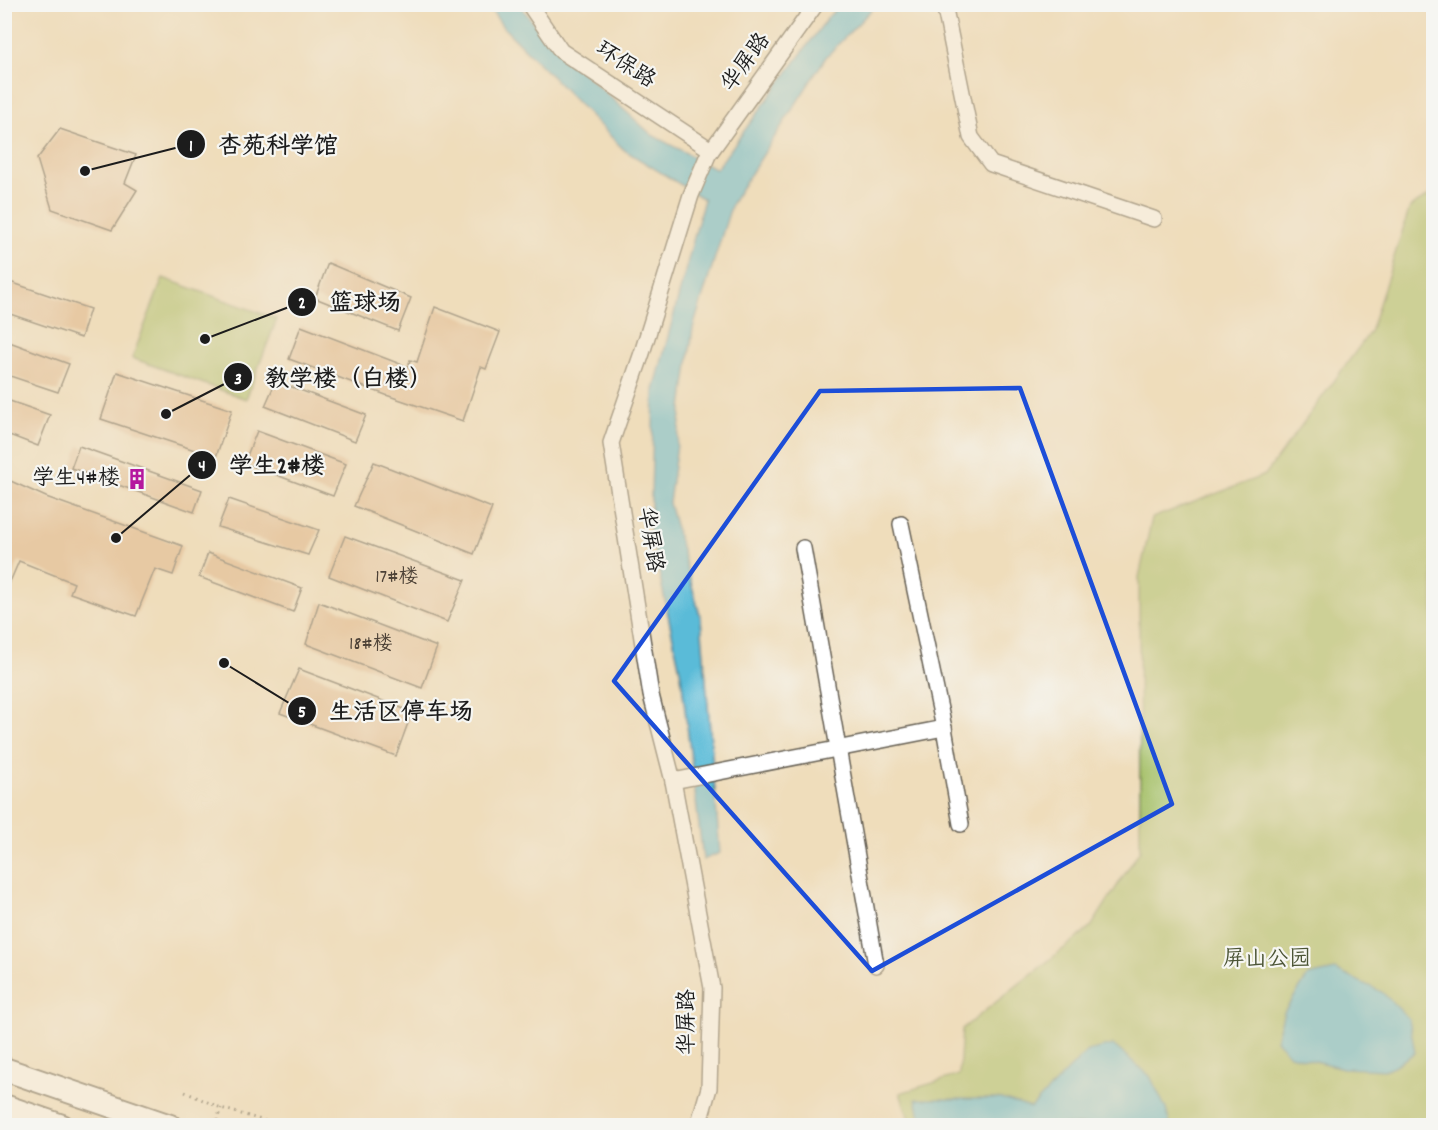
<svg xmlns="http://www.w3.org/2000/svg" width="1438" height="1130" viewBox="0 0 1438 1130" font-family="Dekko,'LXGW WenKai TC',sans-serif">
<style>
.green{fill:#a5c067;stroke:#606e42;stroke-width:1.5}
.water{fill:#5abbd8;stroke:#3b6c7a;stroke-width:1.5}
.building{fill:#deb185}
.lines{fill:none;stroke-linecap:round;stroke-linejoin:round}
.minor-casing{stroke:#666054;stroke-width:18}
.highway-casing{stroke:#666054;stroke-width:26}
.path{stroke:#666054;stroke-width:3;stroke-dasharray:1.5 4.5;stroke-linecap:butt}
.minor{stroke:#fff;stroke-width:15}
.highway{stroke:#fff;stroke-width:22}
.marked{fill:none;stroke:#1d4ed8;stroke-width:4.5;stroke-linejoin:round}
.labels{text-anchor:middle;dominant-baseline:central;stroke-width:4.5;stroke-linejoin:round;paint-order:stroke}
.number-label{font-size:20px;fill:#4c4136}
.street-label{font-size:22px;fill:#1c1c1c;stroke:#f6f6f2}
.poi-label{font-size:22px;fill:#1c1c1c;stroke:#f6f6f2;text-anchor:end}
.park-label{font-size:22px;fill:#4c5536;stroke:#f6f6f2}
.leader{fill:none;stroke:#1c1c1c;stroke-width:2}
.callout-dot{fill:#1c1c1c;stroke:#f6f6f2;stroke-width:2}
.mark-label{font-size:18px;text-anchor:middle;font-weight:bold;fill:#fff}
.callout-label{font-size:24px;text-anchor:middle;font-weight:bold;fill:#1c1c1c;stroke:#f6f6f2;stroke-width:4.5;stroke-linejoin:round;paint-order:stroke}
</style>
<rect width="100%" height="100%" fill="#f6f6f2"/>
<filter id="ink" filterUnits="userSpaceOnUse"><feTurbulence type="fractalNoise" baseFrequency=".0167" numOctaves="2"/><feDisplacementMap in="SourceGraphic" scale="12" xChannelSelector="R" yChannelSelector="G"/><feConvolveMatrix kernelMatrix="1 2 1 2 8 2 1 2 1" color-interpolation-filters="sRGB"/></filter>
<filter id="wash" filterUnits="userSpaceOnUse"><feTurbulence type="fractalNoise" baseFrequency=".008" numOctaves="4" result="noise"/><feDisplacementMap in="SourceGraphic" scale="24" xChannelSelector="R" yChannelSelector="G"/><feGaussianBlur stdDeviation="1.35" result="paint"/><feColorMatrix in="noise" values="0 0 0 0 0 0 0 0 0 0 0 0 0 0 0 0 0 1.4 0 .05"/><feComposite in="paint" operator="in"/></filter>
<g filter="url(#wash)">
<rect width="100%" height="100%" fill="#efddbb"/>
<!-- green -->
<g class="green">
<path d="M1433,193V1125H911L900,1093L959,1075L962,1029L1091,927L1140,850L1139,577L1152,518L1265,475L1370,332L1410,207Z"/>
<path d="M163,278L277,319L246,399L132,358Z"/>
</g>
<!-- water -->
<g class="water">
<path d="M488,5H520L542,35L652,135L716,169L829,16L840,5H876L826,57L732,203L693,328L669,503L701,619L720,853L703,860L681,675L650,531L654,390L704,199L624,150L503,27Z"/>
<path d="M1335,970L1382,992L1409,1019L1415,1053L1387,1070L1343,1068L1290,1055L1276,1040L1284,1012L1308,976Z"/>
<path d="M1113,1045L1150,1076L1166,1109L1170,1125H922L916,1099H1001L1031,1108L1087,1051Z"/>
</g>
<g id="blocks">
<!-- building -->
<g class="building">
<path d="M60,129L136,155L125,183L137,190L112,230L52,209L37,159Z"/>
<path d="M328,263L411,298L398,331L315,298Z"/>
<path d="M4,280L90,309L81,338L4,312Z"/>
<path d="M435,307L500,332L486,369L481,367L463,421L386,395L289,359L301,326L408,367L410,360L417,362Z"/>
<path d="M4,340L69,364L58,392L4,374Z"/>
<path d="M117,372L232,410L216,457L101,419Z"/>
<path d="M276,381L366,415L355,441L265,406Z"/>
<path d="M4,399L50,415L38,446L4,433Z"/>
<path d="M257,431L346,464L333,496L244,463Z"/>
<path d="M79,446L202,490L194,512L71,468Z"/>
<path d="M374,462L492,508L474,554L354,506Z"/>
<path d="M4,478L46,497L183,546L173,575L155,569L136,616L70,593L74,583L19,561L4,596Z"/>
<path d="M229,499L319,530L308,555L218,527Z"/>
<path d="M345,536L465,580L447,622L329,576Z"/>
<path d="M208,553L302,588L293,612L199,577Z"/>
<path d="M319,602L437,647L422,688L306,644Z"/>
<path d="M299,669L412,712L396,756L280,713Z"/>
</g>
</g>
</g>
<g filter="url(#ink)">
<use href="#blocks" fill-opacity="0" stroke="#666054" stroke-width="1.5"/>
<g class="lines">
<defs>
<g id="minor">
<path d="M529,4L561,51L711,150"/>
<path d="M944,4L971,137L991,164L1154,219"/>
<path d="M901,524L944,728L961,824"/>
<path d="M803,548L876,965"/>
<path d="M673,781L944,728"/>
<path d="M698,1126L709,1088L712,988L673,781L651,695L611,443L642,353L691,195L708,155L816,4"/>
</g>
<g id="highway">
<path d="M4,1069L170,1126"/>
<path d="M4,1106L62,1126"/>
</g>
</defs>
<!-- minor casing -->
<use href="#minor" class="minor-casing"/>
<!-- highway casing -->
<use href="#highway" class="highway-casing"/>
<!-- path -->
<g class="path">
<path d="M185,1092L221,1108L282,1126"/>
<path d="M215,1126L221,1108"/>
</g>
<!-- minor -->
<use href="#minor" class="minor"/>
<!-- highway -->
<use href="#highway" class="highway"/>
</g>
</g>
<!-- marked area -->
<path d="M0 0H1438V1130H0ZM1020,388L1172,804L872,971L614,681L820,391Z" fill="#efddbb" fill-opacity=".55" fill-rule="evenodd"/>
<path class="marked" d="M1020,388L1172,804L872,971L614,681L820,391Z"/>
<!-- icons -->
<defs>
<symbol id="building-bare" viewBox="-9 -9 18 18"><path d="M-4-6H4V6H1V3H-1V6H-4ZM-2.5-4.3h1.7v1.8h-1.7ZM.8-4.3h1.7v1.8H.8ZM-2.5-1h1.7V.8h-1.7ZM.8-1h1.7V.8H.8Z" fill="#b5179e" stroke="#f6f6f2" stroke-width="2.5" paint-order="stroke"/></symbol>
</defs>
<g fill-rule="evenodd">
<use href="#building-bare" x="122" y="464" width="30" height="30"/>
</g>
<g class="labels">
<!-- number labels -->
<g class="number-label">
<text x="397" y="578">17#楼</text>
<text x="371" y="645">18#楼</text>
</g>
<!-- street labels -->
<g class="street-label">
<text transform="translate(747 63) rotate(-54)">华屏路</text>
<text transform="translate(625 66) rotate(33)">环保路</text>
<text transform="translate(649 540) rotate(81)">华屏路</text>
<text transform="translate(688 1022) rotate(-90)">华屏路</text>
</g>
<!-- poi labels -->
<g class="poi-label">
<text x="120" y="479">学生4#楼</text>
</g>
<!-- park labels -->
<g class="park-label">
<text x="1267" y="960">屏山公园</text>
</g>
</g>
<!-- callouts -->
<path class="leader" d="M85 171L191 144M205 339L302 302M166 414L238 377M116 538L202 465M224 663L302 711"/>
<g class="callout-dot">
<circle cx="85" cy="171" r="6"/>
<circle cx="205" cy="339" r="6"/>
<circle cx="166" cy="414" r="6"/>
<circle cx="116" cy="538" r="6"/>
<circle cx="224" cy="663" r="6"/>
<circle cx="191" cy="144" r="15"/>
<circle cx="302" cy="302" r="15"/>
<circle cx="238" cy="377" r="15"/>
<circle cx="202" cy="465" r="15"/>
<circle cx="302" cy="711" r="15"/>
</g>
<g class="mark-label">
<text x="191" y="151">1</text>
<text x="302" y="308">2</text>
<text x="238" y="384">3</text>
<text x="202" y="471">4</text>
<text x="302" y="717">5</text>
</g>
<g class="callout-label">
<text x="278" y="153">杏苑科学馆</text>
<text x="365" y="310">篮球场</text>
<text x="349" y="386">教学楼（白楼）</text>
<text x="277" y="473">学生2#楼</text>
<text x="401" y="719">生活区停车场</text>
</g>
<!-- margin -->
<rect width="1438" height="1130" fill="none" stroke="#f6f6f2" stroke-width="24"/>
</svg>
